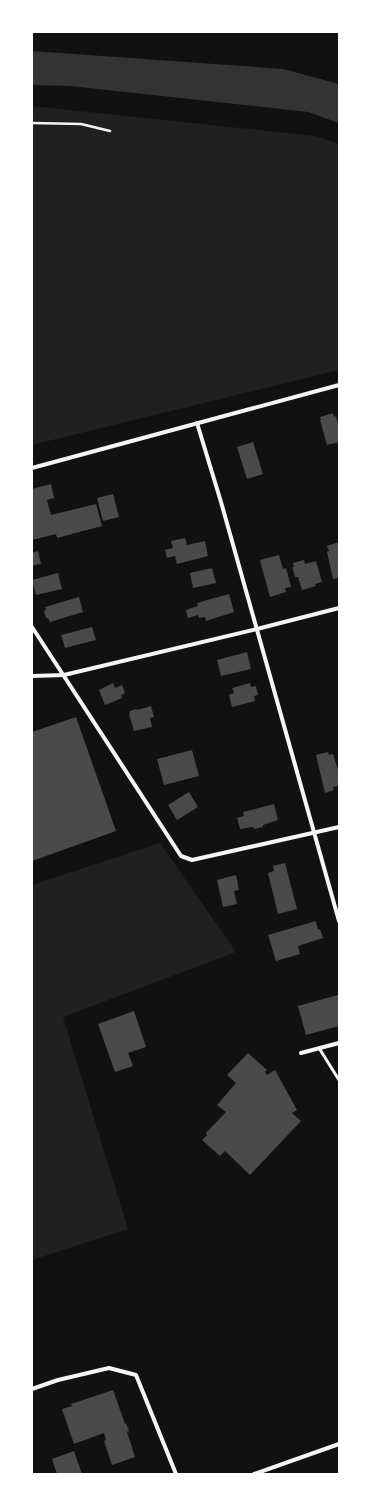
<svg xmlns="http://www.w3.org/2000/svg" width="371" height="1506" viewBox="0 0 371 1506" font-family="'IBM Plex Sans',sans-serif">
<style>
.green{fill:#202020}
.water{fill:#333}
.building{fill:#4a4a4a}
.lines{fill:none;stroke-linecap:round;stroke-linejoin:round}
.path{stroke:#f5f5f5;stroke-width:2.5}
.service{stroke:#f5f5f5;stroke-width:3}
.minor{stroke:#f5f5f5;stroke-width:4}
</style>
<rect width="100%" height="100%" fill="#111"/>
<!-- green -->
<g class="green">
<path d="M32,106L315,136L339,144V370L32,445Z"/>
<path d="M160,843L236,952L63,1017L128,1229L32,1260V885Z"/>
</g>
<!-- water -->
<path class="water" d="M32,51L283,69L339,84V123L308,112L70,86L32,85Z"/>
<!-- building -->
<g class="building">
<path d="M333,413L334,417L336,416L339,428V442L327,445L320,420H321L320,417Z"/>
<path d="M253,442L263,474L247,479L237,447Z"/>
<path d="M51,484L54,498L47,500L51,515L96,504L102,526L57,538L56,534L32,540V489Z"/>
<path d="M113,494L119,517L103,521L97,498Z"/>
<path d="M185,538L187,545L205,541L208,556L177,564L175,556L167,558L165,550L173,548L171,541Z"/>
<path d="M339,542V578L333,579L327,552L329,551L327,546Z"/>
<path d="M38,551L41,564L32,566V553Z"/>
<path d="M279,555L283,569L286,568L291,587L285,588L286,592L270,597L260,560Z"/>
<path d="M304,560L305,564L316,561L322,582L315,584L316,586L302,590L298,577H295L292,567H294L293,563Z"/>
<path d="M212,568L216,583L193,588L190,573Z"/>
<path d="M58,573L62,589L36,595L32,580Z"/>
<path d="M229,594L234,612L206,621L205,617L199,618L198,615L188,618L186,610L198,606L197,603Z"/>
<path d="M79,597L83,612L50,622L48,618H46L44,611L46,610L45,607Z"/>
<path d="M92,627L96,640L65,648L61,635Z"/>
<path d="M247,652L251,669L221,676L217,660Z"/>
<path d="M113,683L115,688L122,685L125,693L121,695L122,698L105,705L99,690Z"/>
<path d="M250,683L251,687L256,686L258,695L254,696L255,701L232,707L229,695L234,693L232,688Z"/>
<path d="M151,706L154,717L150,718L152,727L134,731L129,714L130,711L136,709L137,710Z"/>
<path d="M76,717L116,831L32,861V732Z"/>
<path d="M192,750L199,776L164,785L157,759Z"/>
<path d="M328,752L329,755L333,754L339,773V786L333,787L334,790L325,793L316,755Z"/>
<path d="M189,792L198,807L177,820L168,805Z"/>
<path d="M274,804L278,820L263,825V827L254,829L253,827L240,829L237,818L244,816L243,812Z"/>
<path d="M285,863L297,909L278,914L268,873L274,871L273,866Z"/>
<path d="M236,875L239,890L234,891L237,904L223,907L217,880Z"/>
<path d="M316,921L318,930L320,929L323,938L298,946L300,954L276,961L268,935Z"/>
<path d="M338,995L339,1026L306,1035L298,1006Z"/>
<path d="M134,1011L146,1047L128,1053L133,1066L115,1072L98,1024Z"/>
<path d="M248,1053L267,1070L265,1072L267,1075L275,1070L297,1110L292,1113L301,1121L250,1175L225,1151L220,1156L202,1140L207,1135L206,1133L226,1112L217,1105L236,1083L227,1075Z"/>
<path d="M113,1390L125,1424L126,1423L129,1431L127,1432L135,1457L112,1465L104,1441L106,1440L104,1433L74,1444L62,1409L72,1406L71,1404Z"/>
<path d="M74,1451L82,1474H57L52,1459Z"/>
</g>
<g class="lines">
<!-- path -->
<path class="path" d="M32,123L81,124L110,131"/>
<!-- service -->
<path class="service" d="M319,1048L339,1080"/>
<!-- minor -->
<g class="minor">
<path d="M197,423L221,502L339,921"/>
<path d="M32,468L339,385"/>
<path d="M32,627L181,856L192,860L339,827"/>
<path d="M32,676L64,675L257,629L339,608"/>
<path d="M301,1053L339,1043"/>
<path d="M32,1389L58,1380L109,1368L136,1375L176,1474"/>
<path d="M254,1474L339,1444"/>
</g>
</g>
<!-- border -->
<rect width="371" height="1506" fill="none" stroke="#ffffff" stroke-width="66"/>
</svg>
